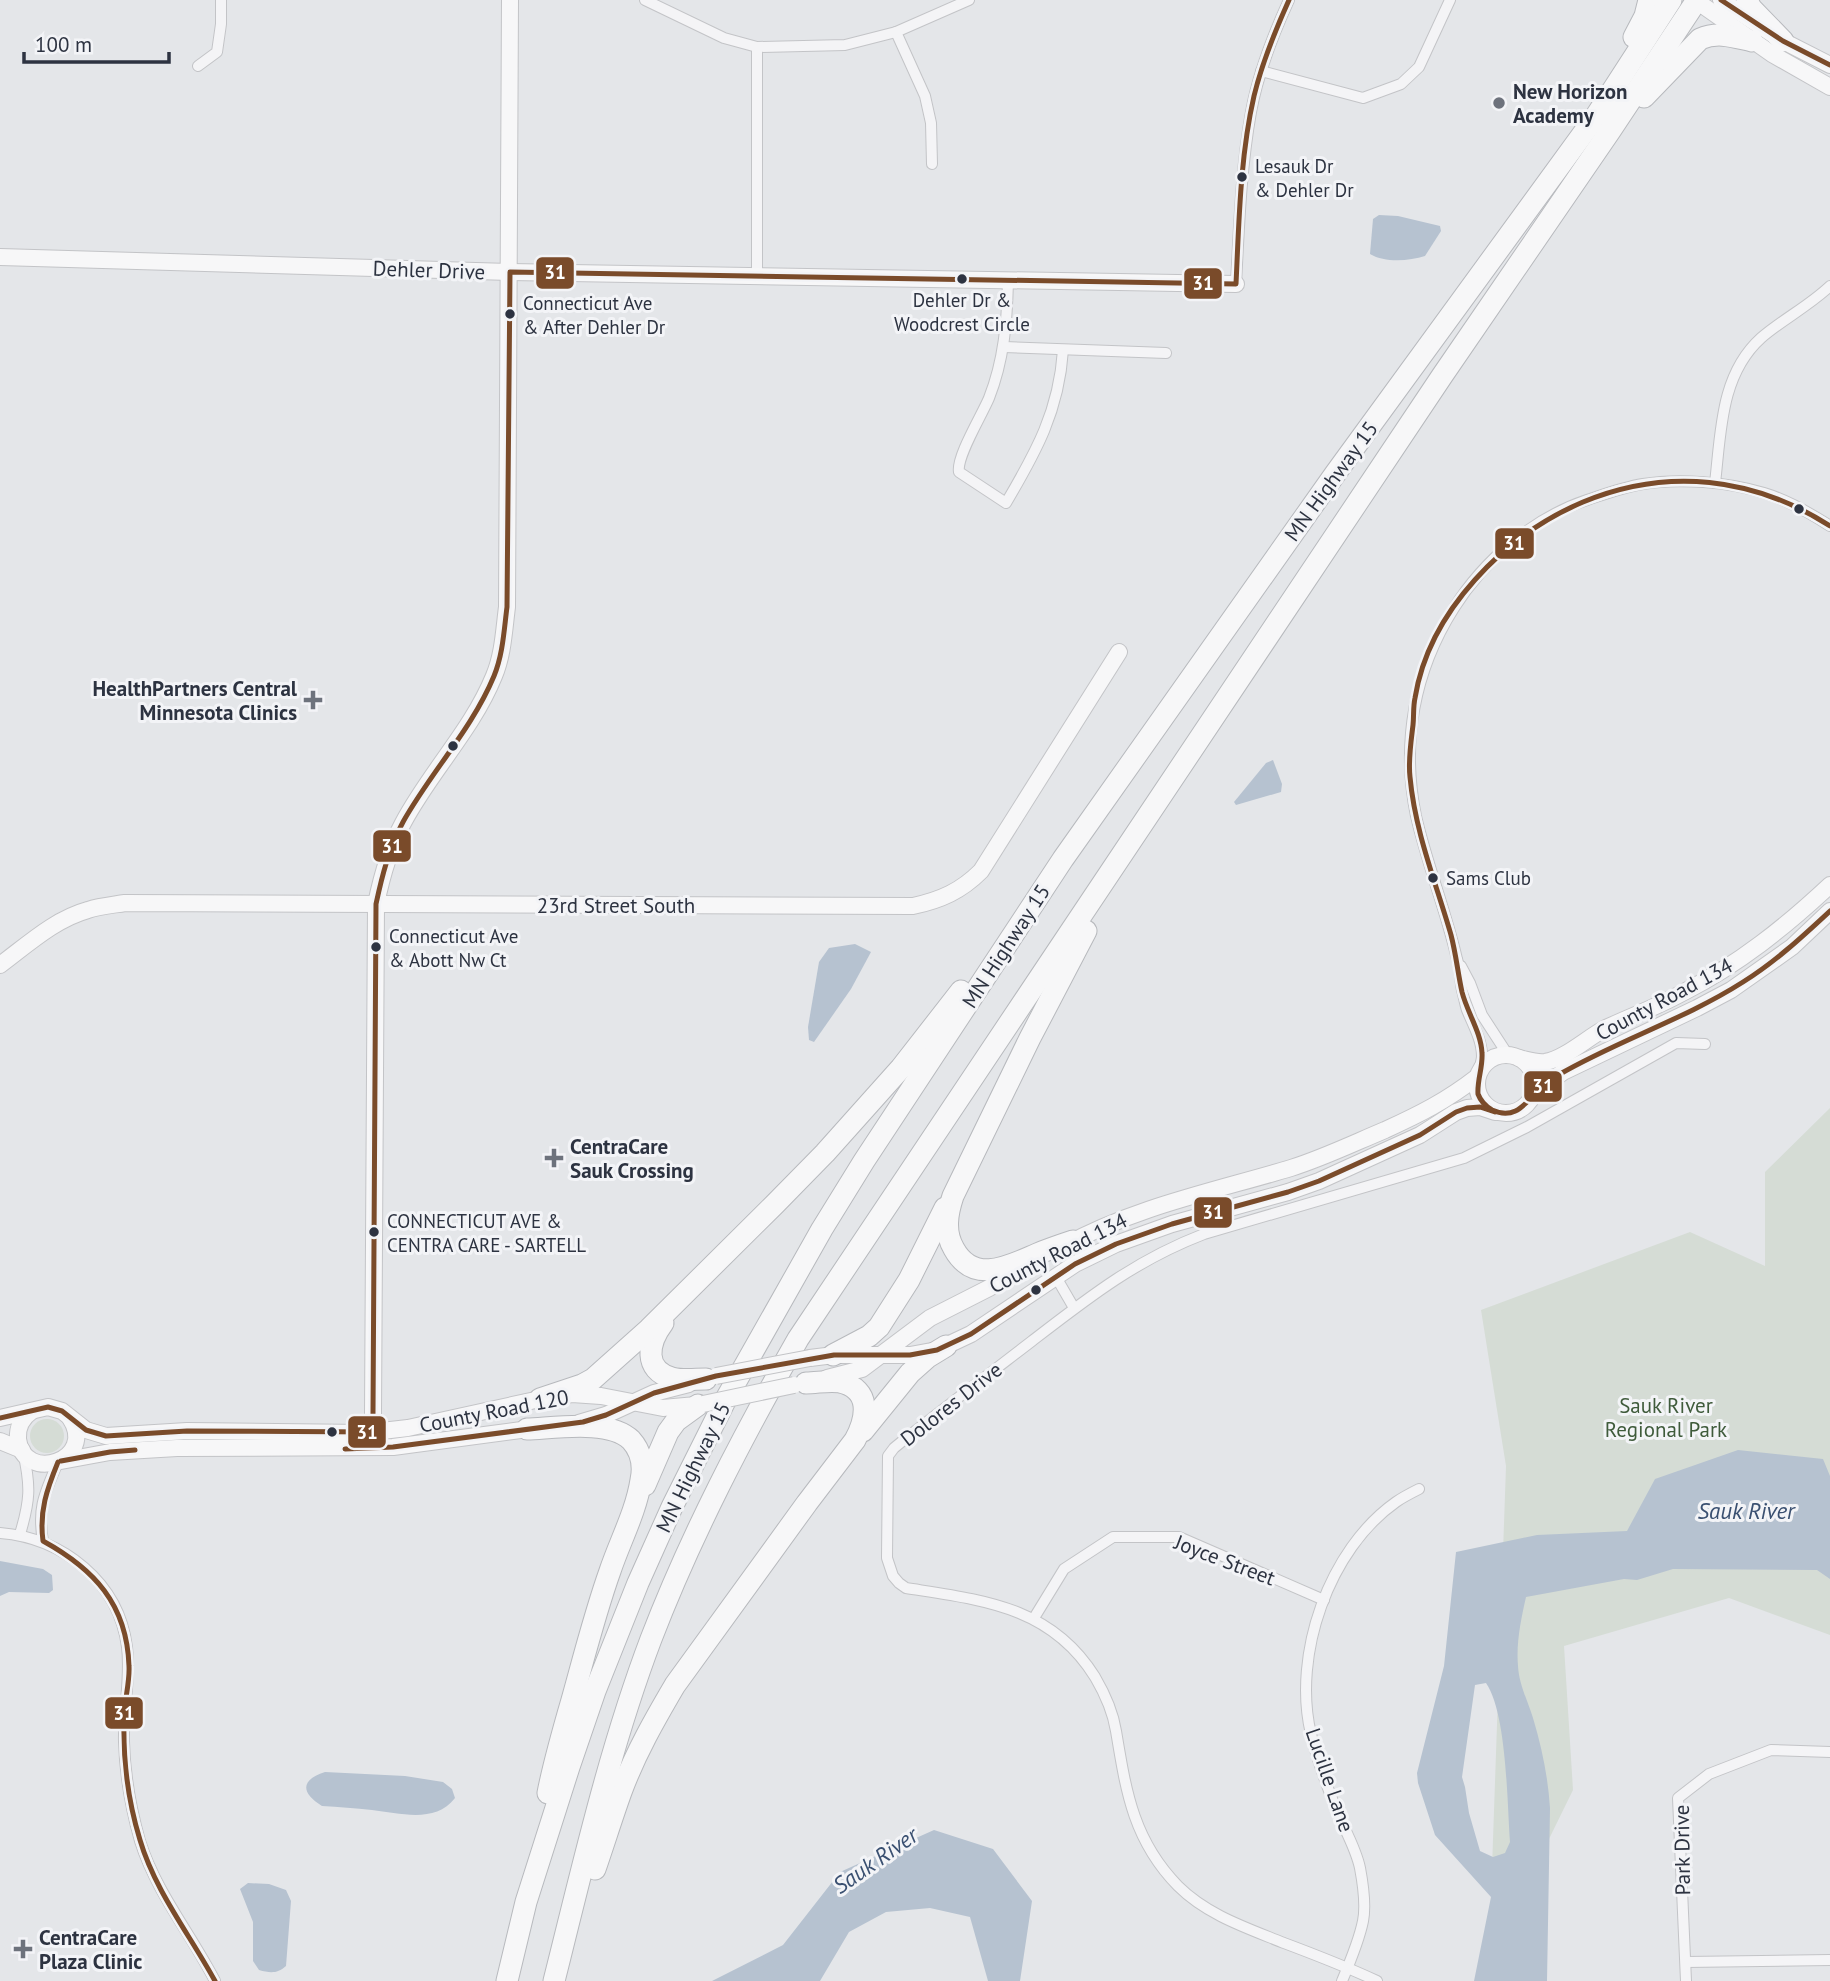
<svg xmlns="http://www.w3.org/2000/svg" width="1830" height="1981" viewBox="0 0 1830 1981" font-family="'PT Sans',sans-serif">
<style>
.green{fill:#d5dcd5}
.water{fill:#b6c2d0;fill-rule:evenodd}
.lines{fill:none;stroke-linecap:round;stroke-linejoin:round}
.street-casing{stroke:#c3c4c7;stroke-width:12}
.secondary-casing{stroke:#c3c4c7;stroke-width:18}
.highway-casing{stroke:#b7b9bd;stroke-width:23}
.street{stroke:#f4f4f6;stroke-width:10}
.secondary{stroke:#f7f7f8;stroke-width:16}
.highway{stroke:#f7f7f8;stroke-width:21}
.secondary-bridge-casing{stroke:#c3c4c7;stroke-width:18;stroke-linecap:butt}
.secondary-bridge{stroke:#f7f7f8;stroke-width:16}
.bus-1-casing{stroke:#f3f4f7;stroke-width:10}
.bus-1{stroke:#7a4b2a;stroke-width:5}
.poi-dot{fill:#6d727c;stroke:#f3f4f7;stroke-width:2.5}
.bus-dot{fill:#2d3341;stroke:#f3f4f7;stroke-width:2.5}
.labels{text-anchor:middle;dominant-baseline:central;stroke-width:6;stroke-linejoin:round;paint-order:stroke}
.bus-label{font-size:19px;fill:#2d3341;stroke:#f3f4f7;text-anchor:start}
.poi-label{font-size:21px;font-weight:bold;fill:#2d3341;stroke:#f3f4f7;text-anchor:start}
.street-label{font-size:21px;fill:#2d3341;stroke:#f3f4f7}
.park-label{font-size:21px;fill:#3f5b3b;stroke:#f3f4f7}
.water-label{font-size:23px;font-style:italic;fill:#3a5071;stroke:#f3f4f7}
.line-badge{stroke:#f3f4f7;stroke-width:2.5}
.badge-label{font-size:19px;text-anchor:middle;font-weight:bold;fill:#fff}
</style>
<rect width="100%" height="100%" fill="#e4e6e9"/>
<!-- green -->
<g class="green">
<path d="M1830,1108V1635L1729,1598L1564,1646L1573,1790L1548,1841L1491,1897L1506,1466L1481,1310L1690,1232L1765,1266V1172Z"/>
<circle cx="47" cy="1436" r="17"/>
</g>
<!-- water -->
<g class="water">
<path d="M1379,215L1398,216L1440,226L1441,231L1425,256C1409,261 1385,263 1370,254L1373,219Z"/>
<path d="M1273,760L1282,784L1281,792L1236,805L1234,802L1266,763Z"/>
<path d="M855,944L871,952L851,989L814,1042L809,1040L808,1027L819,962L829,948Z"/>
<path d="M1738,1450L1823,1459L1830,1476V1579L1817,1570L1673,1569L1637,1580L1624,1579L1526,1597C1521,1619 1516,1643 1518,1666C1519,1685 1528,1701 1533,1718C1542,1748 1548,1777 1550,1808L1547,1981H1474L1491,1897L1435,1835L1418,1783L1417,1773L1444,1666L1456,1552L1537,1535L1627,1531L1655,1479ZM1486,1683C1507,1714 1507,1802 1510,1842L1505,1853L1493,1857L1480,1851L1469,1813L1465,1787L1462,1777L1475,1685Z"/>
<path d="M0,1561L43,1569L52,1575L53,1590L49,1593L9,1592L0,1596Z"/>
<path d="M325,1772L405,1776L443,1782L452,1789L455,1798C435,1824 400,1813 372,1810C355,1808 339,1807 322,1806C301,1793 300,1780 325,1772Z"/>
<path d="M934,1830L993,1849L1032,1901L1020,1981H988L970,1917L930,1908L886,1912L849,1932L820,1981H712L783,1945L840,1872Z"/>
<path d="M248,1883L269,1884L286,1890L291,1901L286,1966C277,1974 270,1973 259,1970L253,1961V1922L240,1889Z"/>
</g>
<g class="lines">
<defs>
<g id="street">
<path d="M645,0L724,38L757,47L845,45L896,32L969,0"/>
<path d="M896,32L925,96L931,123L932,164"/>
<path d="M198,66L217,52L221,24V0"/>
<path d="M1261,71L1363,98L1401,84L1419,67L1450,0"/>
<path d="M757,275V47"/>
<path d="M1008,281C1007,322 1004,360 989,398C982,415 956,457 959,472L1006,503C1036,452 1059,411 1063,350"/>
<path d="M1236,284C1239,227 1241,168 1251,112C1258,73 1273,35 1289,0"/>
<path d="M1004,347L1166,353"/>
<path d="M1715,483C1721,433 1720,375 1761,338C1783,319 1809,306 1830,286"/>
<path d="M1461,966L1470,983L1482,1015L1508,1055"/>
<path d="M1479,1071C1480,1066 1482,1060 1482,1056C1482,1040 1473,1025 1467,1010C1465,1004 1464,997 1462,990C1460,980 1460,969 1457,959C1446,911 1427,864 1416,816C1401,743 1414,671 1454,608C1484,560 1533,518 1587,500C1605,494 1624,487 1643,484C1679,478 1729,482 1764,493C1787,500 1810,513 1830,526"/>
<path d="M1056,1277L1074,1308"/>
<path d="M0,1533C63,1538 119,1582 127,1647C131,1678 123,1710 124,1742C125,1775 131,1809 140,1841C156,1892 191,1934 215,1981"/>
<path d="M20,1534C30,1501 31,1486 23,1452"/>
<path d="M43,1541C37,1507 45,1493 58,1462"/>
<path d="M1034,1618L1064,1569L1113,1537H1179L1324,1600"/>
<path d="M1686,1962L1830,1960"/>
<path d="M1342,1981C1350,1962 1359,1941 1363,1921C1366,1906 1363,1884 1360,1868C1356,1849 1346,1832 1338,1814C1328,1789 1317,1761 1311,1734C1292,1655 1329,1549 1396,1502C1403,1497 1411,1493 1419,1489"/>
<path d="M1377,1981C1347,1967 1316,1955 1284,1943C1247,1928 1207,1915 1178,1886C1133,1840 1126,1791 1116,1731C1113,1712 1105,1694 1095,1677C1051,1606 982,1600 906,1588L899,1583L893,1576L887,1558L888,1456L894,1448L905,1439C947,1406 989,1374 1032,1341C1089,1297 1136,1260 1204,1234L1464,1158L1527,1127L1676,1043L1705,1044"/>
<path d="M1686,1981L1678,1798L1709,1774L1771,1750L1830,1752"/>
</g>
<g id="secondary">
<path d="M1695,0L1772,54L1830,87"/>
<path d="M1721,0L1783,41L1830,65"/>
<path d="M0,257L510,272L1236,284"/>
<path d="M0,965C27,945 55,919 88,910C100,906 113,905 125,903L913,906C941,900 961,891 981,871L1119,652"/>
<circle cx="1506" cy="1084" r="29"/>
<path d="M1519,1058C1528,1060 1536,1063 1545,1062C1565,1059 1588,1037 1606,1028C1632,1016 1659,1006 1684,992C1739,964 1785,927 1830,885"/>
<path d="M1533,1094L1563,1072L1697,1008L1731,990L1792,947L1830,911"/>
<path d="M1064,1246C1135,1207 1214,1191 1291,1168C1323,1158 1354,1143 1385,1130C1420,1114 1446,1101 1477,1077"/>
<path d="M810,1358L834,1355H910L937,1350L971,1334L1075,1264L1116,1244L1172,1224L1288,1192L1319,1181L1420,1135L1456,1112L1467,1108L1480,1107L1495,1112"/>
<path d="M827,1378L862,1369L930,1318L989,1288L1026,1266"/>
<path d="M32,1411C22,1418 17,1428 18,1439C24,1485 98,1460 70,1418"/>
<path d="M0,1418L48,1407L62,1411L86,1430L106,1436L187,1431L364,1433L408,1428L540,1399L572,1394L601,1396L663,1408L696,1405"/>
<path d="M579,1423L606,1415L654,1393L689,1384"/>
<path d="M375,1432L373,1414L376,904C382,875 389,849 403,823C430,772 472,730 494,676C503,655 504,630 507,607L510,0"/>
<path d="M0,1441L22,1450"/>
<path d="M61,1461L110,1452L177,1448L393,1447L536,1428"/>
</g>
<g id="highway">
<path d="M1747,0L1751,8L1783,41"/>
<path d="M1634,37L1645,16L1649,0"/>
<path d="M1644,97L1700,39C1718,31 1734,37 1752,41"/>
<path d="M1073,1241C1061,1245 1049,1249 1037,1254C1009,1266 974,1285 954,1249C944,1232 947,1214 953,1196L1030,1038L1086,931"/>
<path d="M663,1323C648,1343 643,1370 672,1378C683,1381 695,1379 706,1379"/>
<path d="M833,1355L869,1336L879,1327L909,1280L945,1208"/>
<path d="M540,1399L582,1385L593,1379L649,1329L775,1204L825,1153L901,1068L961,991"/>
<path d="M527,1429C555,1428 610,1419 631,1440C641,1451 644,1466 641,1480C636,1512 620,1541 610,1571C595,1613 584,1657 572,1700C563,1731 554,1762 548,1793"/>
<path d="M863,1431L910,1373L928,1357L946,1346"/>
<path d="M645,1485L668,1432L676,1421L698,1405"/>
<path d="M595,1869C604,1843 612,1817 621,1792C635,1754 655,1719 675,1685L807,1503L855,1440C867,1418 872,1389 840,1382C829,1380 817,1383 806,1383"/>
<path d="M507,1981L526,1902L569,1767L595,1691L638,1583L672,1507L726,1399L822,1229L864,1161L1063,859L1335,474L1596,116L1671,0"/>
<path d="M554,1981C583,1866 609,1750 651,1639C691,1535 743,1436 798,1339L1442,376L1610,131L1697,0"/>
</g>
</defs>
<!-- street casing -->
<use href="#street" class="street-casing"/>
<!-- secondary casing -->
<use href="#secondary" class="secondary-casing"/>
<!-- highway casing -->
<use href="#highway" class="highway-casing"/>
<!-- street -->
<use href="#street" class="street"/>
<!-- secondary -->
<use href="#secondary" class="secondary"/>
<!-- highway -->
<use href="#highway" class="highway"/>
<defs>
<g id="secondary-bridge">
<path d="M716,1376L810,1358"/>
<path d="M703,1404L794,1385"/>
</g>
</defs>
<!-- secondary-bridge casing -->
<use href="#secondary-bridge" class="secondary-bridge-casing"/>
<!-- secondary-bridge -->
<use href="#secondary-bridge" class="secondary-bridge"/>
<defs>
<g id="bus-1">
<path d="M1721,0L1783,41L1830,65"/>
<path d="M1830,526C1754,477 1667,467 1583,502C1505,535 1429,611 1415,698C1413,707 1414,716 1413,725C1411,742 1408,760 1410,777C1415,832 1436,883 1451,935C1456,954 1458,974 1462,992C1467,1012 1481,1032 1482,1053C1483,1067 1477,1080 1478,1094C1481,1102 1485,1106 1492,1110C1514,1120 1524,1105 1538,1091C1545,1084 1552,1079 1560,1074C1619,1040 1685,1019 1743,982C1775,962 1802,937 1830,911"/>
<path d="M0,1418L48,1407L62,1411L86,1430L106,1436L187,1431L375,1432L373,1414L376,904C382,876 389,848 403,822C431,772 472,729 494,676C503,654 504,630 507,607L510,272L1236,284C1239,222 1240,157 1254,96C1262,63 1275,31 1289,0"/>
<path d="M345,1449L393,1447L583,1422L606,1415L654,1393L716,1376L834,1355H910L937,1350L971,1334L1075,1264L1116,1244L1172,1224L1288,1192L1319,1181L1420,1135L1456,1112L1467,1108L1480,1107L1495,1112"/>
<path d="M61,1461L110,1452L135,1450"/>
<path d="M58,1462C47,1489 39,1511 43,1541C94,1569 127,1604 129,1666C130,1683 124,1701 124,1719C123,1759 128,1801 140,1840C155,1891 190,1935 215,1981"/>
</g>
</defs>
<!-- bus-1 casing -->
<use href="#bus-1" class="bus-1-casing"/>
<!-- bus-1 -->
<use href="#bus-1" class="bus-1"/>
</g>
<!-- markers -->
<g class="poi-dot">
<circle cx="1499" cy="103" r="7"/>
<path d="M309.5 689.5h7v7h7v7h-7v7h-7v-7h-7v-7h7z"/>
<path d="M550.5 1147.5h7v7h7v7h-7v7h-7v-7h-7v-7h7z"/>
<path d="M19.5 1938.5h7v7h7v7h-7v7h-7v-7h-7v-7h7z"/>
</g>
<g class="bus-dot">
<circle cx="1242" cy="177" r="6"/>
<circle cx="962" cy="279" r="6"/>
<circle cx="510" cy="314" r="6"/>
<circle cx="1799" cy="509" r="6"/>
<circle cx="453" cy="746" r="6"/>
<circle cx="1433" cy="878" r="6"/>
<circle cx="376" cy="947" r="6"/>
<circle cx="374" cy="1232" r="6"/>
<circle cx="1036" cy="1290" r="6"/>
<circle cx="332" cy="1432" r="6"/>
</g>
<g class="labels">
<!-- bus labels -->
<g class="bus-label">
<text x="1255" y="166">Lesauk Dr<tspan x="1255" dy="24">&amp; Dehler Dr</tspan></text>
<text x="962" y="300" text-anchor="middle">Dehler Dr &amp;<tspan x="962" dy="24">Woodcrest Circle</tspan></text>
<text x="523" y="303">Connecticut Ave<tspan x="523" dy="24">&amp; After Dehler Dr</tspan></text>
<text x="1446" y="878">Sams Club</text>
<text x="389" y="936">Connecticut Ave<tspan x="389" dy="24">&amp; Abott Nw Ct</tspan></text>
<text x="387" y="1221">CONNECTICUT AVE &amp;<tspan x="387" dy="24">CENTRA CARE - SARTELL</tspan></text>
</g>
<!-- poi labels -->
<g class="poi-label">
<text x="1513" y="91">New Horizon<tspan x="1513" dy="24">Academy</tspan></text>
<text x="297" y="688" text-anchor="end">HealthPartners Central<tspan x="297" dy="24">Minnesota Clinics</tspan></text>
<text x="570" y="1146">CentraCare<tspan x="570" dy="24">Sauk Crossing</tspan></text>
<text x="39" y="1937">CentraCare<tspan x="39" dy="24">Plaza Clinic</tspan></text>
</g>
<!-- street labels -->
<g class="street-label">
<text transform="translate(429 270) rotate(2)">Dehler Drive</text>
<text transform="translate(1331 481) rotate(-54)">MN Highway 15</text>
<text x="616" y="905">23rd Street South</text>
<text transform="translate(1006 946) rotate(-57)">MN Highway 15</text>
<text transform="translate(1664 999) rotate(-28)">County Road 134</text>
<text transform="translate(1058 1253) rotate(-27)">County Road 134</text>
<text transform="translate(951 1404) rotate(-38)">Dolores Drive</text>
<text transform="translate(494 1411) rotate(-11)">County Road 120</text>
<text transform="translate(693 1467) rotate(-64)">MN Highway 15</text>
<text transform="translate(1225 1560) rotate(21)">Joyce Street</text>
<text transform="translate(1330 1780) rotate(71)">Lucille Lane</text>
<text transform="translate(1682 1850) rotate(-91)">Park Drive</text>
</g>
<!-- park labels -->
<g class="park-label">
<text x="1666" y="1405">Sauk River<tspan x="1666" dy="24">Regional Park</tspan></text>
</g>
<!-- water labels -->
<g class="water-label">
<text x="1746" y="1510">Sauk River</text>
<text transform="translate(875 1860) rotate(-35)">Sauk River</text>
</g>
</g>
<g class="line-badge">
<rect x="535" y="256" width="40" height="34" rx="7" fill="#7a4b2a"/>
<rect x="1183" y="267" width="40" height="33" rx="7" fill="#7a4b2a"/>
<rect x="1494" y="527" width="41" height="33" rx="7" fill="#7a4b2a"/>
<rect x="372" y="829" width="40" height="34" rx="7" fill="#7a4b2a"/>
<rect x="1523" y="1070" width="40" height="33" rx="7" fill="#7a4b2a"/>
<rect x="1193" y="1196" width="40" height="33" rx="7" fill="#7a4b2a"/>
<rect x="347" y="1415" width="40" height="34" rx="7" fill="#7a4b2a"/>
<rect x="104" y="1696" width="40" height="34" rx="7" fill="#7a4b2a"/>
</g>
<g class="badge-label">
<text x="555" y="279">31</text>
<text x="1203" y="290">31</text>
<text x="1514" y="550">31</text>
<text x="392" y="853">31</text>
<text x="1543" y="1093">31</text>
<text x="1213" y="1219">31</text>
<text x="367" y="1439">31</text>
<text x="124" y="1720">31</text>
</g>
<!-- scale -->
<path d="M24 52v10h145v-10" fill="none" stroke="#2d3341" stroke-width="3.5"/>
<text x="35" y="52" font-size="21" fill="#2d3341" stroke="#f3f4f7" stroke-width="5" paint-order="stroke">100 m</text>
</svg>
